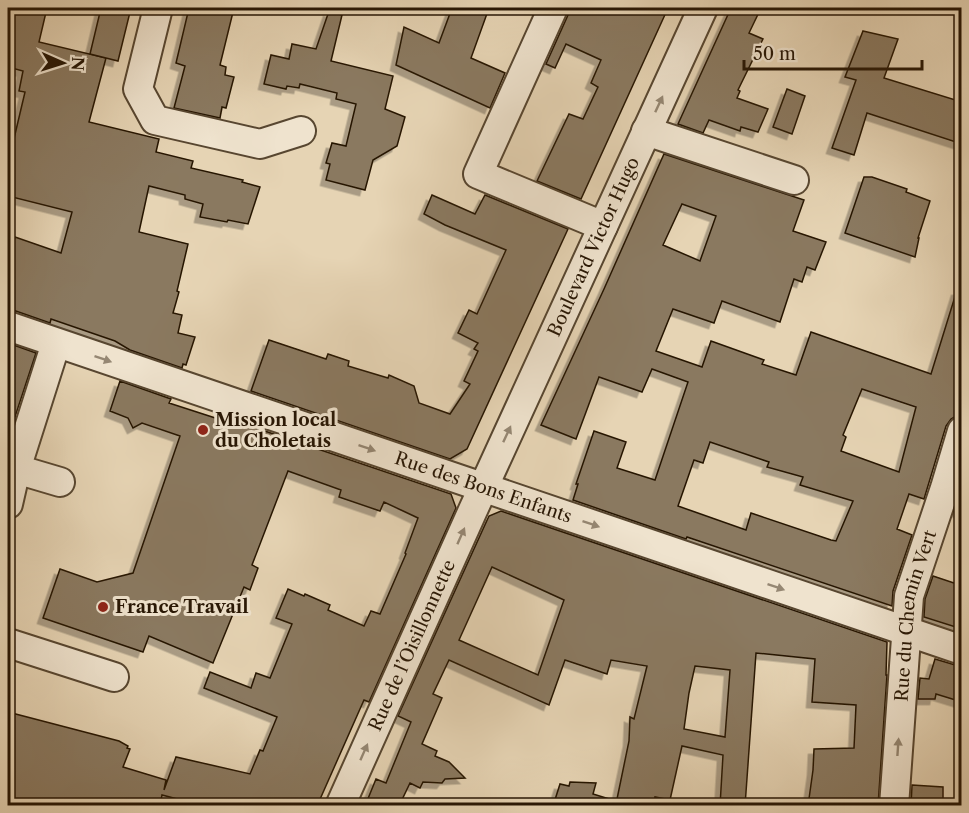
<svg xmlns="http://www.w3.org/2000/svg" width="969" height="813" viewBox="0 0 969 813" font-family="'Libre Caslon Text',serif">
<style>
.building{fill:#8a7960;stroke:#271604;stroke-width:1.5;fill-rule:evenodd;filter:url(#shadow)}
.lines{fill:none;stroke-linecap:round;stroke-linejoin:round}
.minor-casing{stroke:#574630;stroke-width:32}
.minor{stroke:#efe3ce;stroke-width:28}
.oneway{fill:#958773}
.poi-dot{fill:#8f2418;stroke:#efe3ce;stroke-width:2}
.labels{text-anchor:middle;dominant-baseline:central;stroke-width:6;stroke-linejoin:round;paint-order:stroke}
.street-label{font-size:18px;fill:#271604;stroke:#efe3ce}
.poi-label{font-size:18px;font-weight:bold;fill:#271604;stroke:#efe3ce;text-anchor:start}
</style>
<defs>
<filter id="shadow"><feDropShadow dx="-5.5" dy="5.5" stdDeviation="0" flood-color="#0004"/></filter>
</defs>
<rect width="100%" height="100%" fill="#e6d4b4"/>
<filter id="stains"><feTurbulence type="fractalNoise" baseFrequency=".00333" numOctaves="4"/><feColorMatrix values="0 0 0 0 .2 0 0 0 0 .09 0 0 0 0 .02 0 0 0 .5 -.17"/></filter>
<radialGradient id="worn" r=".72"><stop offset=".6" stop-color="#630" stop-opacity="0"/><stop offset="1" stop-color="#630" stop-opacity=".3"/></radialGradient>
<!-- building -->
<g class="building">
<path d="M8,8H47L39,42L106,58L89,122L159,139L156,152L193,161L191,168L243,180L242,182L260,187L248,224L228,220L227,222L200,217L203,204L185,199V195L149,186L139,232L188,244L177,291L179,292L173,313L182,315L178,333L195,337L186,365L183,364L182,368L130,350L115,341L51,319L50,323L13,310H8V265L15,237L61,253L72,212L8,196V164L25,92L19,91L23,71L8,67V55L13,32L8,31Z"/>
<path d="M101,8H131L118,61L90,54Z"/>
<path d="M189,8H234L220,65L226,67L225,75L234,77L226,108L222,107L220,118L174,108L185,66L176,63Z"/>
<path d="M452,8H489L471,58L505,73L490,108L396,65L404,27L439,43Z"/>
<path d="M569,8H668L581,199L537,181L569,114L583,119L598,87L591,83L601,60L566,44L555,68L546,64L568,15Z"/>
<path d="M731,8H761L749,33L763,39L738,90L740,91L737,98L768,109L758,132L741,127L740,131L709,120L703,133L678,124Z"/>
<path d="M329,11L342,15L331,61L393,76L385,109L405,117L397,146L373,160L365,190L326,180L330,164L326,163L332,143L346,146L356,104L336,99L337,93L300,84L299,88L287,86L286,89L264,84L271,55L289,59L292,44L316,49Z"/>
<path d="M863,31L898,39L884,78L962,102V144L867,113L854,155L832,148L856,80L845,77Z"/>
<path d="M787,89L805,96L792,134L773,127Z"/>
<path d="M664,154L804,200L793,231L826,242L815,270L807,267L802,282L794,279L780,322L722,301L714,323L673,309L656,351L702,367L711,341L764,360L762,364L796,375L811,332L931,374L957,290H962V385L956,404L962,405V415H958L951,419L946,426L924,499L909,494L897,529L912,535L893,591L892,606L687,537L686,539L573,500L578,484H576L594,431L626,442L617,468L655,480L688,382L652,369L642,392L599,377L576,439L541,425L604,289ZM682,204L716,216L700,261L663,245ZM862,389L916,407L899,472L841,451L846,437L843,435ZM710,442L769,462L767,467L803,477L800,485L853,501L836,541L831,540L751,513L746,530L678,506L694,460L703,463Z"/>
<path d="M864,177H872L907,189L906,192L930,201L918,238H919L915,257L845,233Z"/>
<path d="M432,195L475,214L485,195L568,229L467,449L450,459L251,391L269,340L326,359L328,354L349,361L348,366L388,378L389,375L414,386L419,403L450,414L470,384L464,381L478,351L474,349L478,343L458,333L469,310L477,314L506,250L445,225L424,214Z"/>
<path d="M8,343L36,353L8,438Z"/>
<path d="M120,381L171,399L169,403L237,425L238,422L451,494L456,508L369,702L364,700L317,806H204L162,795L160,805L8,806V712L119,741L128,746L127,748L130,749L123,767L166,780L164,790L176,757L250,774L260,750L263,751L277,717L204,688L210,672L251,688L256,673L270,678L292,624L276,618L288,589L304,596L305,594L330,605L328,610L364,626L371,611L380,614L406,554L405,553L418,518L384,502L380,511L339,497L341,490L288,471L252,565L258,568L250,590L244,587L213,663L149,636L143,652L43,618L60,569L97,582L133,573L180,436L142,423L133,428L128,418L110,411Z"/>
<path d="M962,490V513L955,510Z"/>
<path d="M501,511L887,642L886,675H887L878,806H808L813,770L814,749L854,748L856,705L812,702L815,659L756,653L745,806H720L723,755L682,746L670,800L655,797L653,806H630L631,802L617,799L629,741L630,717L634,719L647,666L611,660L607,674L565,660L549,705L449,660L433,694L442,698L422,744L437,751L435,756L449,762L465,778L445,779L442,783L423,782L420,788L410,783L399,806H365L376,779L386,783L411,722L398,716L489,516ZM492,567L564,600L538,675L459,640ZM695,666L730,670L725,737L684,729L689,693Z"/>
<path d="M933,576L960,585L959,590L962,592V629L924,617L925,599Z"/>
<path d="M935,659L962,667V702L936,694L935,699H918L920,678L929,679Z"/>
<path d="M570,782L596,783L593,794L616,801L615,806H553L560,784L569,786Z"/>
<path d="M912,785L943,787V806H911Z"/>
</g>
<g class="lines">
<defs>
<g id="minor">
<path d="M158,8L138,89L155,120L260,144L301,131"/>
<path d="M553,8L478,174L603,226"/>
<path d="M646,131L794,180"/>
<path id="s1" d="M8,326L962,650"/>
<path d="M16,469L60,482"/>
<path d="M8,504L16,469L56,343"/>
<path d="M8,643L114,677"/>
<path id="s2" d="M340,806L473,510L703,8"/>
<path id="s3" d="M894,806L909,596L945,488L962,431"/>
</g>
</defs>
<!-- minor casing -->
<use href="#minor" class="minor-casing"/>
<!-- minor -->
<use href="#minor" class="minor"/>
</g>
<!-- one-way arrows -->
<defs><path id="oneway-solid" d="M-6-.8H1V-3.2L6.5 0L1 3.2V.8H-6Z" transform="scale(1.5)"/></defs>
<g class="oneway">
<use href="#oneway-solid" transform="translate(659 104) rotate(-65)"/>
<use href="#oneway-solid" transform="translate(103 359) rotate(19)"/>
<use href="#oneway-solid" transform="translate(507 434) rotate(-65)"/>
<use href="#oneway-solid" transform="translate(367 448) rotate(19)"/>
<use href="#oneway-solid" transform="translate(591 524) rotate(19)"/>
<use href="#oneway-solid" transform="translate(461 536) rotate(-66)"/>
<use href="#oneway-solid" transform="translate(776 587) rotate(19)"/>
<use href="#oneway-solid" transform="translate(898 747) rotate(-86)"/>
<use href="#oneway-solid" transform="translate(364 752) rotate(-66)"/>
</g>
<!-- markers -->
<g class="poi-dot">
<circle cx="203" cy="430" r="6"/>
<circle cx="103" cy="607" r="6"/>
</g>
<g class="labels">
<!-- street labels -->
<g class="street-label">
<text stroke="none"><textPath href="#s2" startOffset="614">Boulevard Victor Hugo</textPath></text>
<text stroke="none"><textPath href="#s1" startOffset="502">Rue des Bons Enfants</textPath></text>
<text stroke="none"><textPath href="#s3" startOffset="192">Rue du Chemin Vert</textPath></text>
<text stroke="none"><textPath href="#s2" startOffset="176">Rue de l’Oisillonnette</textPath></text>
</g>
<!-- poi labels -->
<g class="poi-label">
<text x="215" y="420">Mission local<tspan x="215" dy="21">du Choletais</tspan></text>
<text x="115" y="607">France Travail</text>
</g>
</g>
<!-- margin -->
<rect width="969" height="813" fill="none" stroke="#e6d4b4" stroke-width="30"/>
<rect x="9" y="9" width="951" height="795" fill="none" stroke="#271604" stroke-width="3"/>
<rect x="15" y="15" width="939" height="783" fill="none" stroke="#271604" stroke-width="1.5"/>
<!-- north arrow -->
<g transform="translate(63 63) rotate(93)" stroke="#efe3ce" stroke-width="4.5" paint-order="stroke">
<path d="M0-4.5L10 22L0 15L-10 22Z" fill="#271604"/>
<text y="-9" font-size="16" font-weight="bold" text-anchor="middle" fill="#271604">N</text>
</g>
<!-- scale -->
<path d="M744 60v9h178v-9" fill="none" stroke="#271604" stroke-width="3"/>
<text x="753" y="60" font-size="18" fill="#271604" stroke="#efe3ce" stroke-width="4.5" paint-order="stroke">50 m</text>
<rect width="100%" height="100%" filter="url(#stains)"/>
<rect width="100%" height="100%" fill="url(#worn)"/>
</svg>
